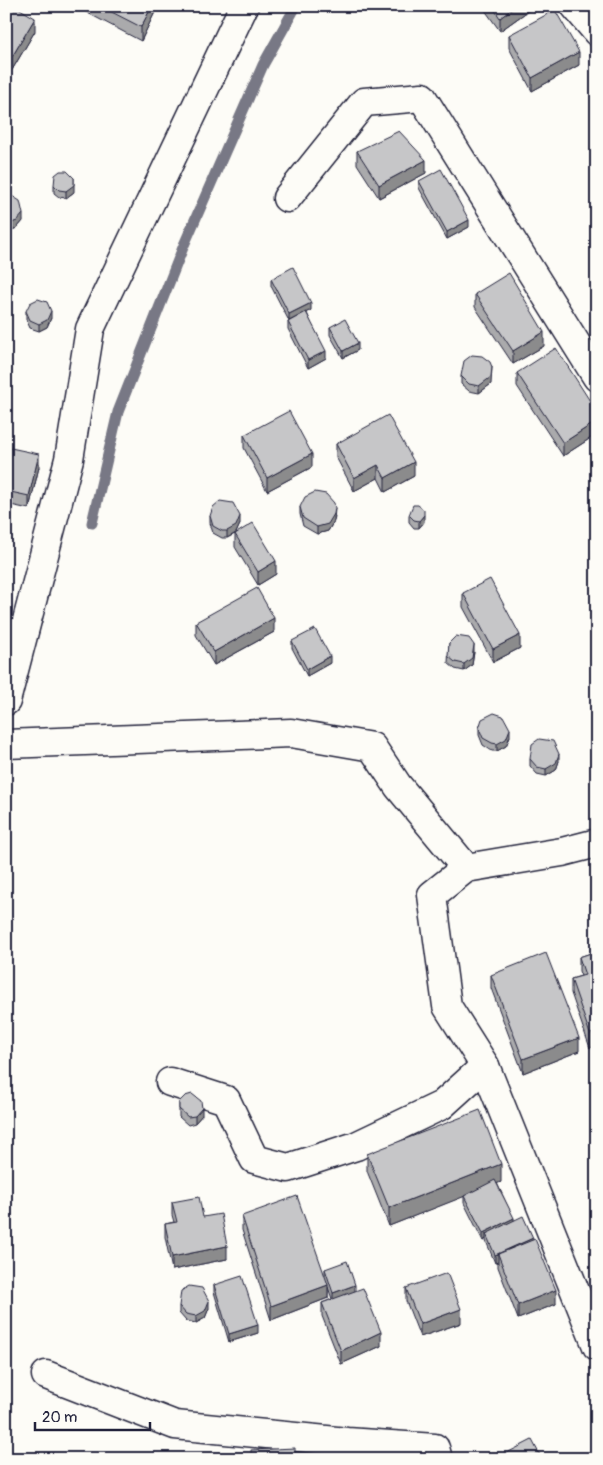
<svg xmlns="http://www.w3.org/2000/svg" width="603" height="1465" viewBox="0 0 603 1465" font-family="Pangolin,sans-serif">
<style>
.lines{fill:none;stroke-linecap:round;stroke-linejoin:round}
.stream{stroke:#787885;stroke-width:11}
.minor-casing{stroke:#22223b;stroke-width:31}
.minor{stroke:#fdfcf7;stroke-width:28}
.wall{fill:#aaaaac;stroke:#22223b}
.shaded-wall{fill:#8b8b8c;stroke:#22223b}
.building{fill:#c6c6c8;stroke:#22223b}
</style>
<rect width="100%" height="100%" fill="#fdfcf7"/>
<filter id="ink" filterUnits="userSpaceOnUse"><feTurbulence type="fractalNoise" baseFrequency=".02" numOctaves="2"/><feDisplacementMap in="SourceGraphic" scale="10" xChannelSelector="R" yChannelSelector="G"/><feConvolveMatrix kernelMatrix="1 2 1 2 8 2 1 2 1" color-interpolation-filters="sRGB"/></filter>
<g filter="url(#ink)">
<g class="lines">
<!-- stream -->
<path class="stream" d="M92,523L118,412L184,245L263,65L296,6"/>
<defs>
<g id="minor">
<path d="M575,6L597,32"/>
<path d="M287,198L364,102L422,97L597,377"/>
<path d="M6,701L69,459L90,329L244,6"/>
<path d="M6,744L291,733L372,747L398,786L466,868L562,852L597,843"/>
<path d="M485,1066L597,1346"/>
<path d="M170,1082L226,1100L254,1159L288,1168L356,1146L442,1105L485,1066L447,1006L432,895L466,868"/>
<path d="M46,1375L175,1425L347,1442L435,1448L438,1459"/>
</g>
</defs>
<!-- minor casing -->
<use href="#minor" class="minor-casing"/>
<!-- minor -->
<use href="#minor" class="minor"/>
</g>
<!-- wall -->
<g class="wall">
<path d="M6,6L35,31L12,70L6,67Z"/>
<path d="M80,6H155V12L141,41L80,9Z"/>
<path d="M482,6H535L500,31Z"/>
<path d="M509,35L579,65L532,91L509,48Z"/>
<path d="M357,151L426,173L379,198L357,164Z"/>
<path d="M419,181L469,227L447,239L419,188Z"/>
<path d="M54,185L74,192L66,198L59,197L54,193Z"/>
<path d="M6,197L23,221L17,228L9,231L6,229Z"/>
<path d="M271,279L311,310L307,313L326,358L308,368L288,329V322L289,321L271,286Z"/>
<path d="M475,294L544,346L513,364L475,307Z"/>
<path d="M26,311L51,318L47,327L39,331L30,328L26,319Z"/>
<path d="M330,327L358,350L343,358L330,335Z"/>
<path d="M517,373L597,412V434L563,456L517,386Z"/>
<path d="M461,376L491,384L479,393L469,391L461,384Z"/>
<path d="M244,435L312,467L267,491L244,448Z"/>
<path d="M336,444L414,476L385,492L378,478L354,491L336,457Z"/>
<path d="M6,447L39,467L29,509L6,504Z"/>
<path d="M300,507L335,516L334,521L328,531L317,534L303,526L300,514Z"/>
<path d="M409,515L424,522L419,528H414L409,522Z"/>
<path d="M210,516L240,524L236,533L276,574L258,585L235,547V534L227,538H222L213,533L210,523Z"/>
<path d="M463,593L520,648L493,662L463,607Z"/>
<path d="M196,622L274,632L214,665L196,635Z"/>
<path d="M292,641L330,663L307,676L292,648Z"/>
<path d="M449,643L474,652L472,665L464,671L455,669L448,663Z"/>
<path d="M479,728L510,736L506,746L497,751H492L483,745L479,735Z"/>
<path d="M530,759L559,761L556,770L546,776L537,774L530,766Z"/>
<path d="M597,951L590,1048L571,993V979L581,976L579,971V957Z"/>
<path d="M491,975L579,1051L523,1073L491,988Z"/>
<path d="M179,1102L202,1115L195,1123L188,1125L179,1117Z"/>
<path d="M367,1154L501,1182L497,1183L514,1220L533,1240L556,1304L518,1319L498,1267V1262L495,1263L486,1241V1239L483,1241L464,1203V1196L389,1226L367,1171Z"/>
<path d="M172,1202L203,1217L227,1259L172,1270L165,1237V1224L174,1222L172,1215Z"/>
<path d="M242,1216L325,1275V1269L355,1291L381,1346L341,1364L322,1316V1303L332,1299L328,1287V1298L271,1320L242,1230Z"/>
<path d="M214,1285L258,1333L229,1342L214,1292Z"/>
<path d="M406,1288L461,1323L420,1337L406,1301Z"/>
<path d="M179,1306L209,1308L205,1318L196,1323L186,1321L179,1313Z"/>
</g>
<!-- shaded-wall -->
<g class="shaded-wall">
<path d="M152,6H155V12L141,41V27Z"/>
<path d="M516,6H535L500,31V18Z"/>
<path d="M35,18V31L12,70V57Z"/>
<path d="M579,52V65L532,91V78Z"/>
<path d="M426,160V173L379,198V185Z"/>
<path d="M74,178V192L66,198V191Z"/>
<path d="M23,214V221L17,228L9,231V224Z"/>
<path d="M469,220V227L447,239V232Z"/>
<path d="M9,274V281L6,289V282Z"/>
<path d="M311,303V310L289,321V314Z"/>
<path d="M51,311V318L47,327L39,331V324Z"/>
<path d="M544,332V346L513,364V351Z"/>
<path d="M358,343V350L343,358V351Z"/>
<path d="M326,351V358L308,368V360Z"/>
<path d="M492,367L491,384L479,393V386Z"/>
<path d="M597,421V434L563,456V443Z"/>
<path d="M39,454V467L29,509V496Z"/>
<path d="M312,454V467L267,491V478Z"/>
<path d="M414,462V476L385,492V478Z"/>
<path d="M378,465V478L354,491V478Z"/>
<path d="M335,508L334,521L328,531L317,534V527Z"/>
<path d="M424,515V522L419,528V521Z"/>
<path d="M240,516V524L236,533L227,538V531Z"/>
<path d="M276,561V574L258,585V572Z"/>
<path d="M274,618V632L214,665V652Z"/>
<path d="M520,635V648L493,662V649Z"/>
<path d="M474,645V652L472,665L464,671V664Z"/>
<path d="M330,656V663L307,676V669Z"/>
<path d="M510,729V736L506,746L497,751V744Z"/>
<path d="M559,754V761L556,770L546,776V769Z"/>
<path d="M597,1032V1045L590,1048V1034Z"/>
<path d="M579,1038V1051L523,1073V1059Z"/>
<path d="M202,1108V1115L195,1123V1116Z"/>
<path d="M501,1164V1182L389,1226V1208Z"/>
<path d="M514,1218V1225L486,1234V1239L483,1241V1233Z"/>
<path d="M533,1238V1245L498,1254Z"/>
<path d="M227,1246V1259L172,1270V1257Z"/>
<path d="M498,1254V1262L495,1263V1255Z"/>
<path d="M328,1285V1298L271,1320V1306Z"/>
<path d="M355,1285V1293L333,1300V1293Z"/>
<path d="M556,1290V1304L518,1319V1305Z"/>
<path d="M209,1301V1308L205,1318L196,1323V1316Z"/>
<path d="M461,1309V1323L420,1337V1324Z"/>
<path d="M258,1325V1333L229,1342V1334Z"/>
<path d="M381,1332V1346L341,1364V1351Z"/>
</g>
<!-- building -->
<g class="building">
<path d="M6,6H15L35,18L12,57L6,54Z"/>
<path d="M100,6H152L141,27Z"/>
<path d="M492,6H516L500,18Z"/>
<path d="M555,10L579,52L532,78L509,35Z"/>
<path d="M399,131L426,160L379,185L357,151Z"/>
<path d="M441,169L469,220L447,232L419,181Z"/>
<path d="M60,171H67L74,178V185L66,191L59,190L54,185L55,175Z"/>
<path d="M12,196L20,201L23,214L17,221L9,224L6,222V197Z"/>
<path d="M293,267L311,303L289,314L271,279Z"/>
<path d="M509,273L544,332L513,351L475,294Z"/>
<path d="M6,274H9L6,282Z"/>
<path d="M38,299L47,302L51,311L47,320L39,324L30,320L26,311L30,303Z"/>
<path d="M306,312L326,351L308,360L288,322Z"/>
<path d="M345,319L358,343L343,351L330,327Z"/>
<path d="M556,348L597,412V421L563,443L517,373Z"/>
<path d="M472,355L482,356L490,362L492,367L491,377L479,386L469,384L461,376L464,361Z"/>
<path d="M289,411L312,454L267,478L244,435Z"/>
<path d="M388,415L414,462L385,478L378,465L354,478L336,444Z"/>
<path d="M6,447L39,454L29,496L6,491Z"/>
<path d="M315,492L326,494L334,503L335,508L334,514L328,524L317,527L303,518L300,507L305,497Z"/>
<path d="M220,501L233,503L240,516L236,526L227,531H222L213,526L210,516L213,507Z"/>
<path d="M413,505H418L424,510V515L419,521L414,520L409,515Z"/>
<path d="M253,523L276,561L258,572L235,534Z"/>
<path d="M490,579L520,635L493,649L463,593Z"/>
<path d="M257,588L274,618L214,652L196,622Z"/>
<path d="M315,629L330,656L307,669L292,641Z"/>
<path d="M456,636L469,638L474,645L472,658L464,664L455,662L448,656L449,643Z"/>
<path d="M494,713L503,716L510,729L506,739L497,744L492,743L483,738L479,728L482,719Z"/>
<path d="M539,739L553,741L559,754L556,763L546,769L537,767L530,759L532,744Z"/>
<path d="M597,951V1032L590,1034L571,979L585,975L579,957Z"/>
<path d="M546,953L579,1038L523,1059L491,975Z"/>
<path d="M192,1094L201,1101L202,1108L195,1116L188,1117L179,1109V1102L185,1096Z"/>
<path d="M480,1110L501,1164L389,1208L367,1154Z"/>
<path d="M495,1180L514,1218L483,1233L464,1196Z"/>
<path d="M297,1196L328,1285L271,1306L242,1216Z"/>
<path d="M199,1197L203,1217L221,1214L227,1246L172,1257L165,1224L177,1222L172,1202Z"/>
<path d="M523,1216L533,1238L495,1255L486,1234Z"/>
<path d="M535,1239L556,1290L518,1305L498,1254Z"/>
<path d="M347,1261L355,1285L333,1293L325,1269Z"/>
<path d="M447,1273L461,1309L420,1324L406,1288Z"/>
<path d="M242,1276L258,1325L229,1334L214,1285Z"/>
<path d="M189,1286L202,1288L209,1301L205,1311L196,1316L186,1314L179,1306L181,1291Z"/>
<path d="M363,1288L381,1332L341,1351L322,1303Z"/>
<path d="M532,1440L542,1459H502L501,1456Z"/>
<path d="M295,1448V1459H251V1450Z"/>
</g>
</g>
<!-- margin -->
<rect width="603" height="1465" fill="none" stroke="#fdfcf7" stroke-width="25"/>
<rect x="12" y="12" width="578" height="1440" fill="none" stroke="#22223b" stroke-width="2" filter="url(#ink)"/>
<!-- scale -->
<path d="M35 1422v8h115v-8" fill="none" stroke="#22223b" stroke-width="2.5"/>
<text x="42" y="1422" font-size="15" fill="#22223b" stroke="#fdfcf7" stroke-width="4" paint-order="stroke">20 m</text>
</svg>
